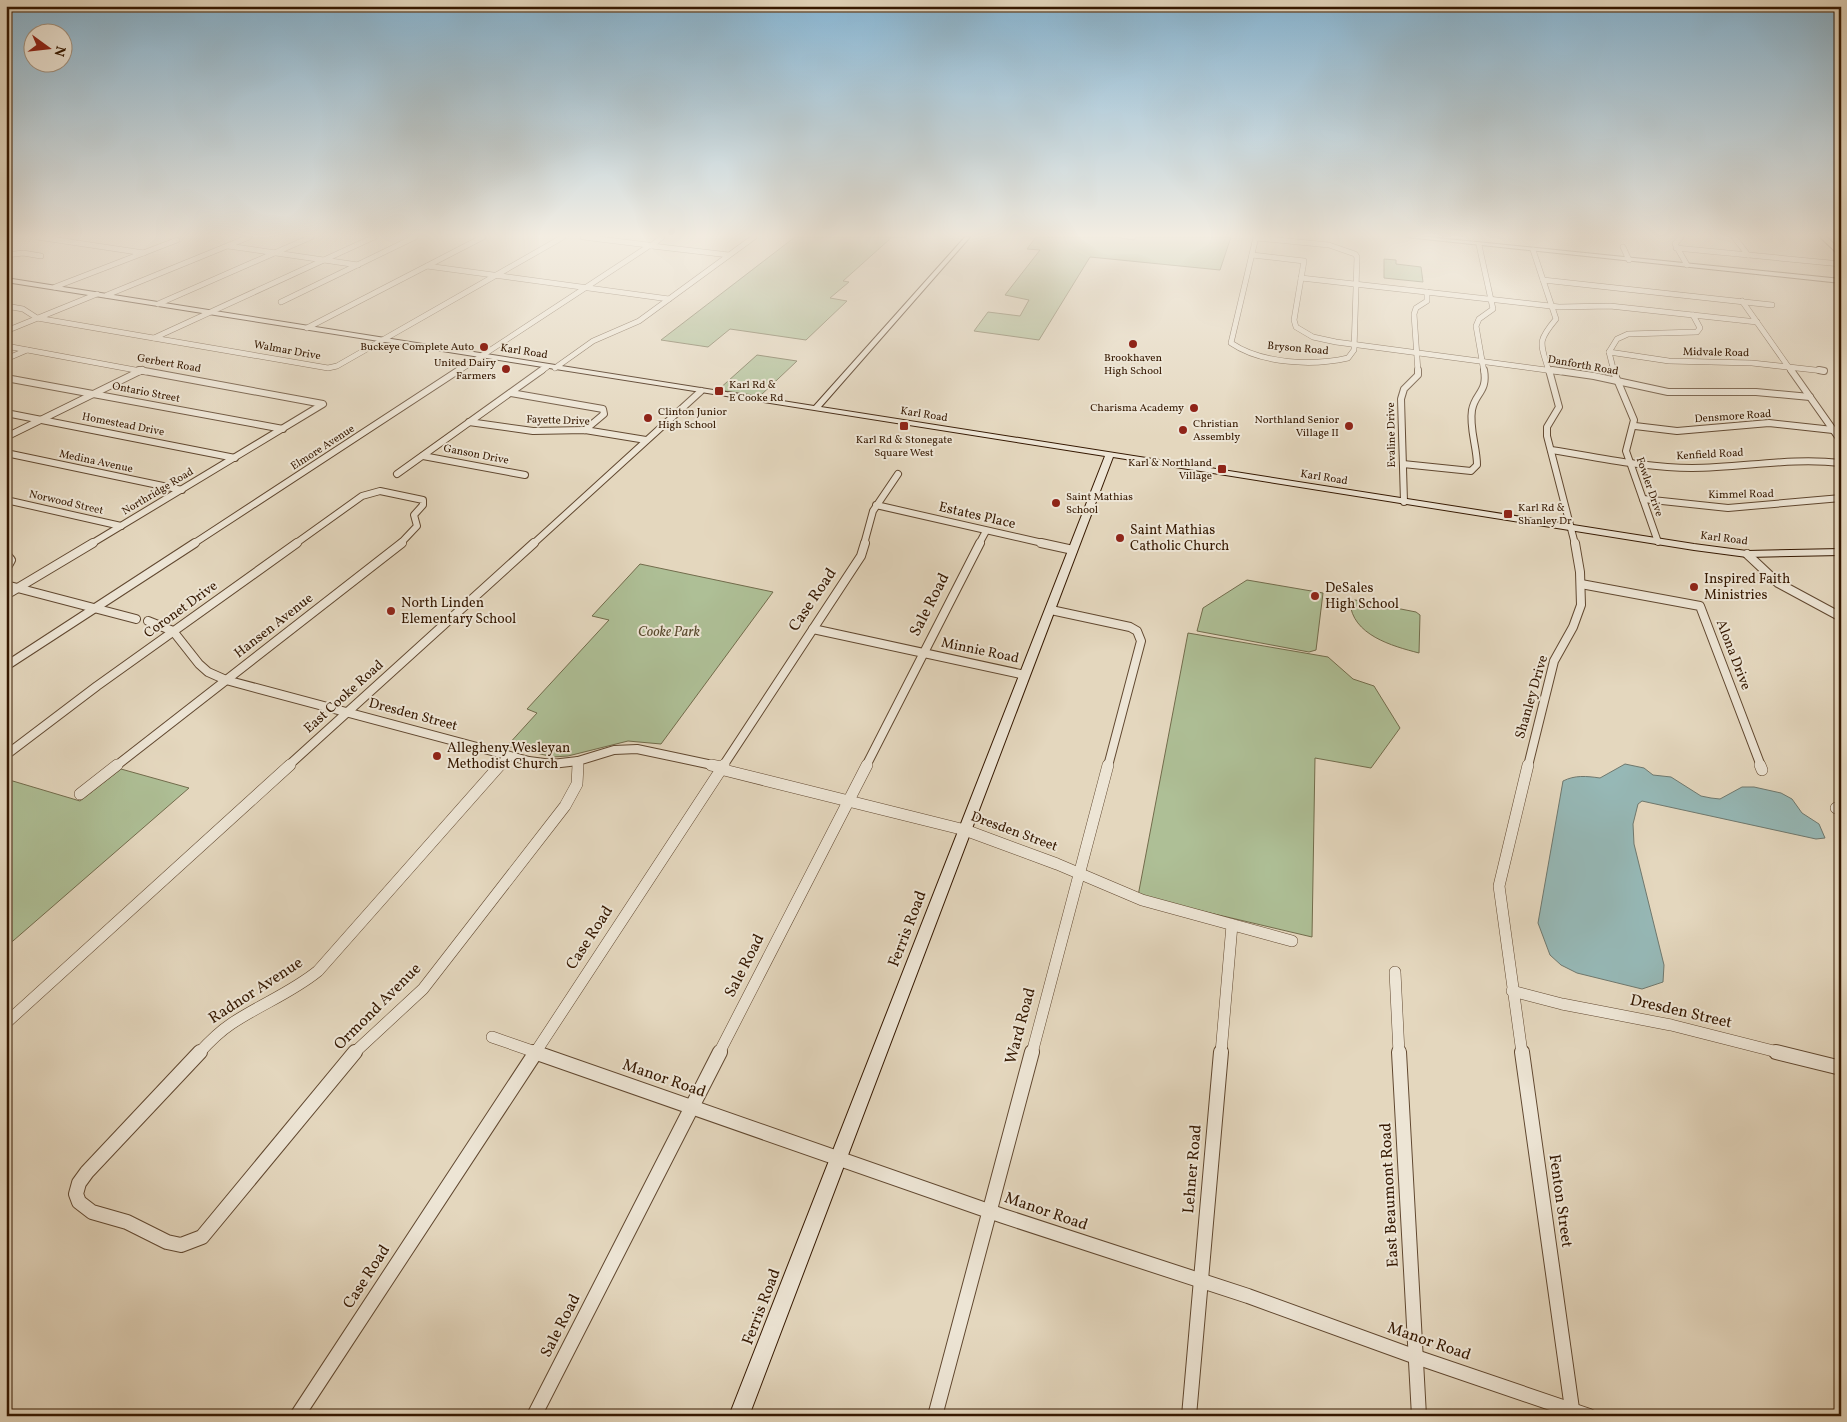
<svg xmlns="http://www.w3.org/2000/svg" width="1847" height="1422" viewBox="0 0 1847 1422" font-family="Vollkorn,serif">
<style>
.green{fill:#aebf96;stroke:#726c4c}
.water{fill:#96b8b6;stroke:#6f786e}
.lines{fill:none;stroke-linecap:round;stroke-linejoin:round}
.minor-far4-casing{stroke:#614830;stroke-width:6}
.minor-far3-casing{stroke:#614830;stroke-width:8}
.minor-far2-casing{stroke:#614830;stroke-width:10}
.minor-far1-casing{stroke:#614830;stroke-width:12}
.minor-casing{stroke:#614830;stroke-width:16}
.tertiary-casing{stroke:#614830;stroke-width:2}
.secondary-casing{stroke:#351801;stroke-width:2}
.primary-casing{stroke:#351801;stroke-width:2}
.minor-far4{stroke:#ede5d5;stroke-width:5}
.minor-far3{stroke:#ede5d5;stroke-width:6}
.minor-far2{stroke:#ede5d5;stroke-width:8}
.minor-far1{stroke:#ede5d5;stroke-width:11}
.minor{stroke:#ede5d5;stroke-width:14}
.tertiary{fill:#ede5d5;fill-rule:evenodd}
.secondary{fill:#ede5d5;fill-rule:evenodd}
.primary{fill:#e4d7be;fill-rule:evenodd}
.poi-dot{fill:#8f2418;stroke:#ede5d5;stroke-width:2}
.labels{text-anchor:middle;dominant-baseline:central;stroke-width:4;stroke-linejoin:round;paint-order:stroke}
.far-poi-label{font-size:11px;fill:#351801;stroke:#ede5d5;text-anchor:end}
.far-street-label{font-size:11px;fill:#351801;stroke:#ede5d5}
.street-label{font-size:14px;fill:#351801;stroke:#ede5d5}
.poi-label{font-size:14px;fill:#351801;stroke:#ede5d5;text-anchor:start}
.park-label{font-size:14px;font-style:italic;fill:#594a2e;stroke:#ede5d5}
.near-street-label{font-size:16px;fill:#351801;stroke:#ede5d5}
</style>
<rect width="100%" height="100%" fill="#e4d7be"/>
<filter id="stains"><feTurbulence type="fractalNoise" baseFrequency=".004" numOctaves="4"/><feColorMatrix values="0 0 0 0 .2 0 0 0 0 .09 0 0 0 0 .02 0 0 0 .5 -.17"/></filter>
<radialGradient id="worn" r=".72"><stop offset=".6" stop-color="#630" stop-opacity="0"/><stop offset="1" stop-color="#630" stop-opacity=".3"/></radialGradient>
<!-- green -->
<g class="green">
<path d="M795,237H906L891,238L843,281L849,282L830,298L847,301L806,340L730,329L708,347L661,340Z"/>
<path d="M1036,237H1115L1134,240L1136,237H1231L1220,270L1090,257L1039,340L974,331L988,312L1020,316L1029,300L1005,295L1040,250L1027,249Z"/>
<path d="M1384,259L1396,260V264L1421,267L1423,282L1384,278Z"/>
<path d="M757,355L797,361L760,396L718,390Z"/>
<path d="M640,564L773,592L661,744L628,741L568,756L553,757L507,746L537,713L527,709L609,620L592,616Z"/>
<path d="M1247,580L1323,593L1316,650L1309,652L1197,631L1203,608Z"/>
<path d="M1355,600L1416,612L1420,615L1419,653C1392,646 1352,635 1350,602Z"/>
<path d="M1188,633L1328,657L1353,679L1374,686L1400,728L1371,768L1315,758L1312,937L1138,896Z"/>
<path d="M121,769L189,788L6,947V779L80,801Z"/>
</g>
<!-- water -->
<path class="water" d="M1625,764L1644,768L1653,775L1671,777L1701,796L1711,798L1720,799L1742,787H1754L1781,793L1792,799L1802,813L1819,824L1825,838L1816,839L1651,803L1642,801L1638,804L1633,824L1634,844L1664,965L1663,982L1642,989L1577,973L1561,965L1550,955L1538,923L1563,781C1575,775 1586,776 1600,778Z"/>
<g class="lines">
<defs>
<g id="minor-far4">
<path d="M37,237L144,253"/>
<path d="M583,237L648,245"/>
<path d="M1256,237L1231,343C1262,364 1313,366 1348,358L1354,350L1357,257L1355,254L1329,245L1256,238"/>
<path d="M1681,237L1675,244L1687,265"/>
<path d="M1734,237L1748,255"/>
<path d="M1479,245L1493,309L1479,319L1476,326L1484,372"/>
<path d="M228,246L358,265"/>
<path d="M651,246L662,237"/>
<path d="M652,246L729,255"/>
<path d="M1623,247L1629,260"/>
<path d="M1676,248L1841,264"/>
<path d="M1533,250L1556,319C1536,343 1541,343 1549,372"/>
<path d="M6,255L23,253L41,256"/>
<path d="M1252,255L1304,261L1294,320L1296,327L1313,337L1336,342L1561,372"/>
<path d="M427,266L669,299"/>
<path d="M1301,278L1559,307L1610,306L1757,322"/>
<path d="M1543,280L1772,305"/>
<path d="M55,287L177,240"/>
<path d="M107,295L249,237"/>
<path d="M1742,301L1792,372"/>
<path d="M281,302L415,237"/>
<path d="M158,304L311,237"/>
<path d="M6,306L23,309L37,318L328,368L337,366L563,237"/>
<path d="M307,328L483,237"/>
<path d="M6,331L97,294"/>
<path d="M154,338L374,237"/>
<path d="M6,346L146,372"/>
<path d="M1609,352L1669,361L1752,363L1824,371"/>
<path d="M6,359L27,350"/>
<path d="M555,368L593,341L639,321L754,237"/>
<path d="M140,372L143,370"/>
<path d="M457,372L649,246"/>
<path d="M540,372L547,367"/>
<path d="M1418,372L1414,314L1416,308L1427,301V292"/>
<path d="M1614,372L1609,352L1617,339L1628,334L1697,332L1700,328L1693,315"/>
</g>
<g id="minor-far3">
<path d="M1549,370L1559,407L1547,427V436L1575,544"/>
<path d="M1552,370L1594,376L1668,392H1756L1810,397"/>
<path d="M1613,370L1634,420L1626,451L1658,542"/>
<path d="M1791,370L1841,441"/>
<path d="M1819,370L1824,371"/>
<path d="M6,378L283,429"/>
<path d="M511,393L603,409L604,414L585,430"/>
<path d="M6,413L235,458"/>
<path d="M469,422L533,431L585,430L646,440"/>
<path d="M1635,426L1677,431L1769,423L1833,430"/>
<path d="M6,437L142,370"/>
<path d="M1551,450C1598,457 1644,468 1692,468C1742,468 1790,457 1841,463"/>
<path d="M6,453L182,490"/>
<path d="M423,456L525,475"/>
<path d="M1403,464L1471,471L1477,465C1477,447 1469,428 1472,410C1475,393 1488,392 1484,370"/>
<path d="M397,474L542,370"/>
<path d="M1643,499L1728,508L1841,498"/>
<path d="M6,500L121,526"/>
<path d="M1404,502L1401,399L1404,389L1418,375V370"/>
<path d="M876,505L1047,544"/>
<path d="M91,544L323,404L139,370"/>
<path d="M193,544L459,370"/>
<path d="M295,544L362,496L380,491L423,500V505L414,515L417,526L400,544"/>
<path d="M533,544L701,391"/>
<path d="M864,544L873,511L898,474"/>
<path d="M979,544L986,531"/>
</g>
<g id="minor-far2">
<path d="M1041,543L1073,550"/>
<path d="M6,554L11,560L6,569"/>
<path d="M1747,554L1778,583L1841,617"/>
<path d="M1581,584L1700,606L1761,766"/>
<path d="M6,585L136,619"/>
<path d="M6,595L93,543"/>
<path d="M1051,610L1130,627L1137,631L1141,641L1108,766"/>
<path d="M148,621L173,631L199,664L208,672L226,680L529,761L552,764L578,761L614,750L637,749L717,766"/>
<path d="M813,629L1025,675"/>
<path d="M6,666L195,543"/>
<path d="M6,755L97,686L297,543"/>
<path d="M116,766L402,543"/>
<path d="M288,766L534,543"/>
<path d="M499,766L508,756"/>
<path d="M578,766V761"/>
<path d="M723,766L861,556L865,543"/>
<path d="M866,766L980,543"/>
<path d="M1528,766L1554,661L1573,627L1581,605L1580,572L1575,543"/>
</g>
<g id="minor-far1">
<path d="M711,765L721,767"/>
<path d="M1760,765L1762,770"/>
<path d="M720,769L965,830L1057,864L1142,900L1292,941"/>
<path d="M80,794L117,765"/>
<path d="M1836,808L1841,809"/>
<path d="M1395,972L1399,1053"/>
<path d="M1512,991L1562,1004L1671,1025L1781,1053"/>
<path d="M6,1023L290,765"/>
<path d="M492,1037L538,1053"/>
<path d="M199,1053C209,1042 219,1032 231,1024C259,1005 291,993 318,971L500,765"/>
<path d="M354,1053L423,989L565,806L577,784L578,765"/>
<path d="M535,1053L724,765"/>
<path d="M719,1053L867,765"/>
<path d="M1032,1053L1108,765"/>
<path d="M1221,1053L1232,925"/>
<path d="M1522,1053L1499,886L1528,765"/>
</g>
<g id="minor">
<path d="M200,1052L87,1172L79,1183L76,1194L79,1202L92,1212L127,1222L167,1242L181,1245L202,1237L355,1052"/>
<path d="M534,1052L1003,1216L1248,1296L1416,1357L1589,1416"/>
<path d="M1399,1052L1419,1416"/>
<path d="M1522,1052L1573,1416"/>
<path d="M1776,1052L1841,1068"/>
<path d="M297,1416L536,1052"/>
<path d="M534,1416L720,1052"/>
<path d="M935,1416L1032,1052"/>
<path d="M1189,1416L1221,1052"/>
</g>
<path id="tertiary" d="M1406,237H1427L1841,279V283Z"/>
<path id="secondary" d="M965,237H970L821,407L1694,544L1747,551L1841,549V555L1747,557L1694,550L1113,457L749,1416H729L1105,456L6,282V278L814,406Z"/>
<path id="primary" d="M1820,237H1827L1841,251V257Z"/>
</defs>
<!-- minor-far4 casing -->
<use href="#minor-far4" class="minor-far4-casing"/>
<!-- minor-far3 casing -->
<use href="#minor-far3" class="minor-far3-casing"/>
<!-- minor-far2 casing -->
<use href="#minor-far2" class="minor-far2-casing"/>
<!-- minor-far1 casing -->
<use href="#minor-far1" class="minor-far1-casing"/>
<!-- minor casing -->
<use href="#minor" class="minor-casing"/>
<!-- tertiary casing -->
<use href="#tertiary" class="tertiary-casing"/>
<!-- secondary casing -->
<use href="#secondary" class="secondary-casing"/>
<!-- primary casing -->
<use href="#primary" class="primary-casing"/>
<!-- minor-far4 -->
<use href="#minor-far4" class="minor-far4"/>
<!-- minor-far3 -->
<use href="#minor-far3" class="minor-far3"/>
<!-- minor-far2 -->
<use href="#minor-far2" class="minor-far2"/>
<!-- minor-far1 -->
<use href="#minor-far1" class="minor-far1"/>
<!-- minor -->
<use href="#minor" class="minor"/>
<!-- tertiary -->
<use href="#tertiary" class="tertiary"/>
<!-- secondary -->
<use href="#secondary" class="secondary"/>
<!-- primary -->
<use href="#primary" class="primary"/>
</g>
<!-- sky -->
<linearGradient id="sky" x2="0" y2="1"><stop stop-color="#87b6d4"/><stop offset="0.54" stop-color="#f3ede2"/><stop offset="1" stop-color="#f3ede2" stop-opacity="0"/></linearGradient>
<rect width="1847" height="437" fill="url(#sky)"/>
<!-- markers -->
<g class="poi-dot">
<circle cx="1133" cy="344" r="5"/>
<circle cx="484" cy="347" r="5"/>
<circle cx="506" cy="369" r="5"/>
<rect x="714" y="386" width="10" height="10" rx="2.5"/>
<circle cx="1194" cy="408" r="5"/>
<circle cx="648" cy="418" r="5"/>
<rect x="899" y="421" width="10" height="10" rx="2.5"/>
<circle cx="1349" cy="426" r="5"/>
<circle cx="1183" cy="430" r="5"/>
<rect x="1217" y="464" width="10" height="10" rx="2.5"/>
<circle cx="1056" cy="503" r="5"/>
<rect x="1503" y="509" width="10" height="10" rx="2.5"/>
<circle cx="1120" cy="538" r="5"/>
<circle cx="1694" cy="587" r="5"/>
<circle cx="1315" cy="596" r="5"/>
<circle cx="391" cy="611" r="5"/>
<circle cx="437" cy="756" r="5"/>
</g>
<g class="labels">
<!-- far-poi labels -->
<g class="far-poi-label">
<text x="474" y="347">Buckeye Complete Auto</text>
<text x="1133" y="358" text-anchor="middle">Brookhaven<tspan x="1133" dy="13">High School</tspan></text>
<text x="496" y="363">United Dairy<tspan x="496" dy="13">Farmers</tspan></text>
<text x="729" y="385" text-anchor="start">Karl Rd &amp;<tspan x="729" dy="13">E Cooke Rd</tspan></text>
<text x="1184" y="408">Charisma Academy</text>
<text x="658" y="412" text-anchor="start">Clinton Junior<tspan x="658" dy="13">High School</tspan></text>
<text x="1339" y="420">Northland Senior<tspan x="1339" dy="13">Village II</tspan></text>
<text x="1193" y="424" text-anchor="start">Christian<tspan x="1193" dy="13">Assembly</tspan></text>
<text x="904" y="440" text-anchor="middle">Karl Rd &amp; Stonegate<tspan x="904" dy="13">Square West</tspan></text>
<text x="1212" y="463">Karl &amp; Northland<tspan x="1212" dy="13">Village</tspan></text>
<text x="1066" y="497" text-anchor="start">Saint Mathias<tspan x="1066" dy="13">School</tspan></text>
<text x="1518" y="508" text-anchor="start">Karl Rd &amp;<tspan x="1518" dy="13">Shanley Dr</tspan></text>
</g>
<!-- far-street labels -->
<g class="far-street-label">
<text transform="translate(1298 349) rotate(5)">Bryson Road</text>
<text transform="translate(287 351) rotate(10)">Walmar Drive</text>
<text transform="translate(524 352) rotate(9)">Karl Road</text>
<text transform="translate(1716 353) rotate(1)">Midvale Road</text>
<text transform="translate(169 364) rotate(10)">Gerbert Road</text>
<text transform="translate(1583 366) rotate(10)">Danforth Road</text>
<text transform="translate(146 393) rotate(11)">Ontario Street</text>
<text transform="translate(924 415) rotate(9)">Karl Road</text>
<text transform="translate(1733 417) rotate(-4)">Densmore Road</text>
<text transform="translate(558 421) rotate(2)">Fayette Drive</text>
<text transform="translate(123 425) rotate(11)">Homestead Drive</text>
<text transform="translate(1392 435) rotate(-91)">Evaline Drive</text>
<text transform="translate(323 448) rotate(-33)">Elmore Avenue</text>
<text transform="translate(476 455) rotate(11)">Ganson Drive</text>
<text transform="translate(1710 455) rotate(-3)">Kenfield Road</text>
<text transform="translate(96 462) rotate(12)">Medina Avenue</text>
<text transform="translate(1324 478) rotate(9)">Karl Road</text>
<text transform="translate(1649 487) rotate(71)">Fowler Drive</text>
<text transform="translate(158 492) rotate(-31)">Northridge Road</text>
<text transform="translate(1741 495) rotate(-1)">Kimmel Road</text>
<text transform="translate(66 503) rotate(13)">Norwood Street</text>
<text transform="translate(1724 539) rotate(7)">Karl Road</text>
</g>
<!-- street labels -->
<g class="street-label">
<text transform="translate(977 516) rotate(13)">Estates Place</text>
<text transform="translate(181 610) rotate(-36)">Coronet Drive</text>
<text transform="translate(274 626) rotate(-38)">Hansen Avenue</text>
<text transform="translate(980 651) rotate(12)">Minnie Road</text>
<text transform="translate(1733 655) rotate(69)">Alona Drive</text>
<text transform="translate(344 697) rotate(-42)">East Cooke Road</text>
<text transform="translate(1532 697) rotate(-74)">Shanley Drive</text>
<text transform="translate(413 715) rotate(15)">Dresden Street</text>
<text transform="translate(1014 832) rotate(20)">Dresden Street</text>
</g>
<!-- poi labels -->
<g class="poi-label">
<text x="1130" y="530">Saint Mathias<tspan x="1130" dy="16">Catholic Church</tspan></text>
<text x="1704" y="579">Inspired Faith<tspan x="1704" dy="16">Ministries</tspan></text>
<text x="1325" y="588">DeSales<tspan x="1325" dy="16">High School</tspan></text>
<text x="401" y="603">North Linden<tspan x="401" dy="16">Elementary School</tspan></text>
<text x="447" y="748">Allegheny Wesleyan<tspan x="447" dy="16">Methodist Church</tspan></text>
</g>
<!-- park labels -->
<g class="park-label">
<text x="669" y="632">Cooke Park</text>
</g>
<!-- near-street labels -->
<g class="near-street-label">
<text transform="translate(813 600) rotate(-56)">Case Road</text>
<text transform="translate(930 605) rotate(-63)">Sale Road</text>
<text transform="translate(908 929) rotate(-69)">Ferris Road</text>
<text transform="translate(590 938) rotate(-57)">Case Road</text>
<text transform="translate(745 966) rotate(-63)">Sale Road</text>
<text transform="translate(256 991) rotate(-33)">Radnor Avenue</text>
<text transform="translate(378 1007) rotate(-45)">Ormond Avenue</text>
<text transform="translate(1681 1012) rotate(13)">Dresden Street</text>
<text transform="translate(1021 1026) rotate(-75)">Ward Road</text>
<text transform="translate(664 1079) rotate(19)">Manor Road</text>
<text transform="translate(1193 1169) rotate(-85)">Lehner Road</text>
<text transform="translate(1390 1195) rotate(-93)">East Beaumont Road</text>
<text transform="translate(1560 1201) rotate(82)">Fenton Street</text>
<text transform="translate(1046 1212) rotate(19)">Manor Road</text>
<text transform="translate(367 1277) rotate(-57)">Case Road</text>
<text transform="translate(762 1307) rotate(-69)">Ferris Road</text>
<text transform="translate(561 1326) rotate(-63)">Sale Road</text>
<text transform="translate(1429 1342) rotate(19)">Manor Road</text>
</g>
</g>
<!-- margin -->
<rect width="1847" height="1422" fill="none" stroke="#e4d7be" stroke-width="25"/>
<rect x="8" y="8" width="1832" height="1407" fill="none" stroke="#351801" stroke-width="2.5"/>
<rect x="12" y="12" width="1822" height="1397" fill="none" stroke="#351801"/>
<!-- north arrow -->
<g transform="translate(48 48) rotate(105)"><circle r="24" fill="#ede5d5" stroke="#a39380"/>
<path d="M0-4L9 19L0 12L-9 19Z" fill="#8f2418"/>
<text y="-8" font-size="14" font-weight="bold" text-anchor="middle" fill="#351801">N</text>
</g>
<rect width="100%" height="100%" filter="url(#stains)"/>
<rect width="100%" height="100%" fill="url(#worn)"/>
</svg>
